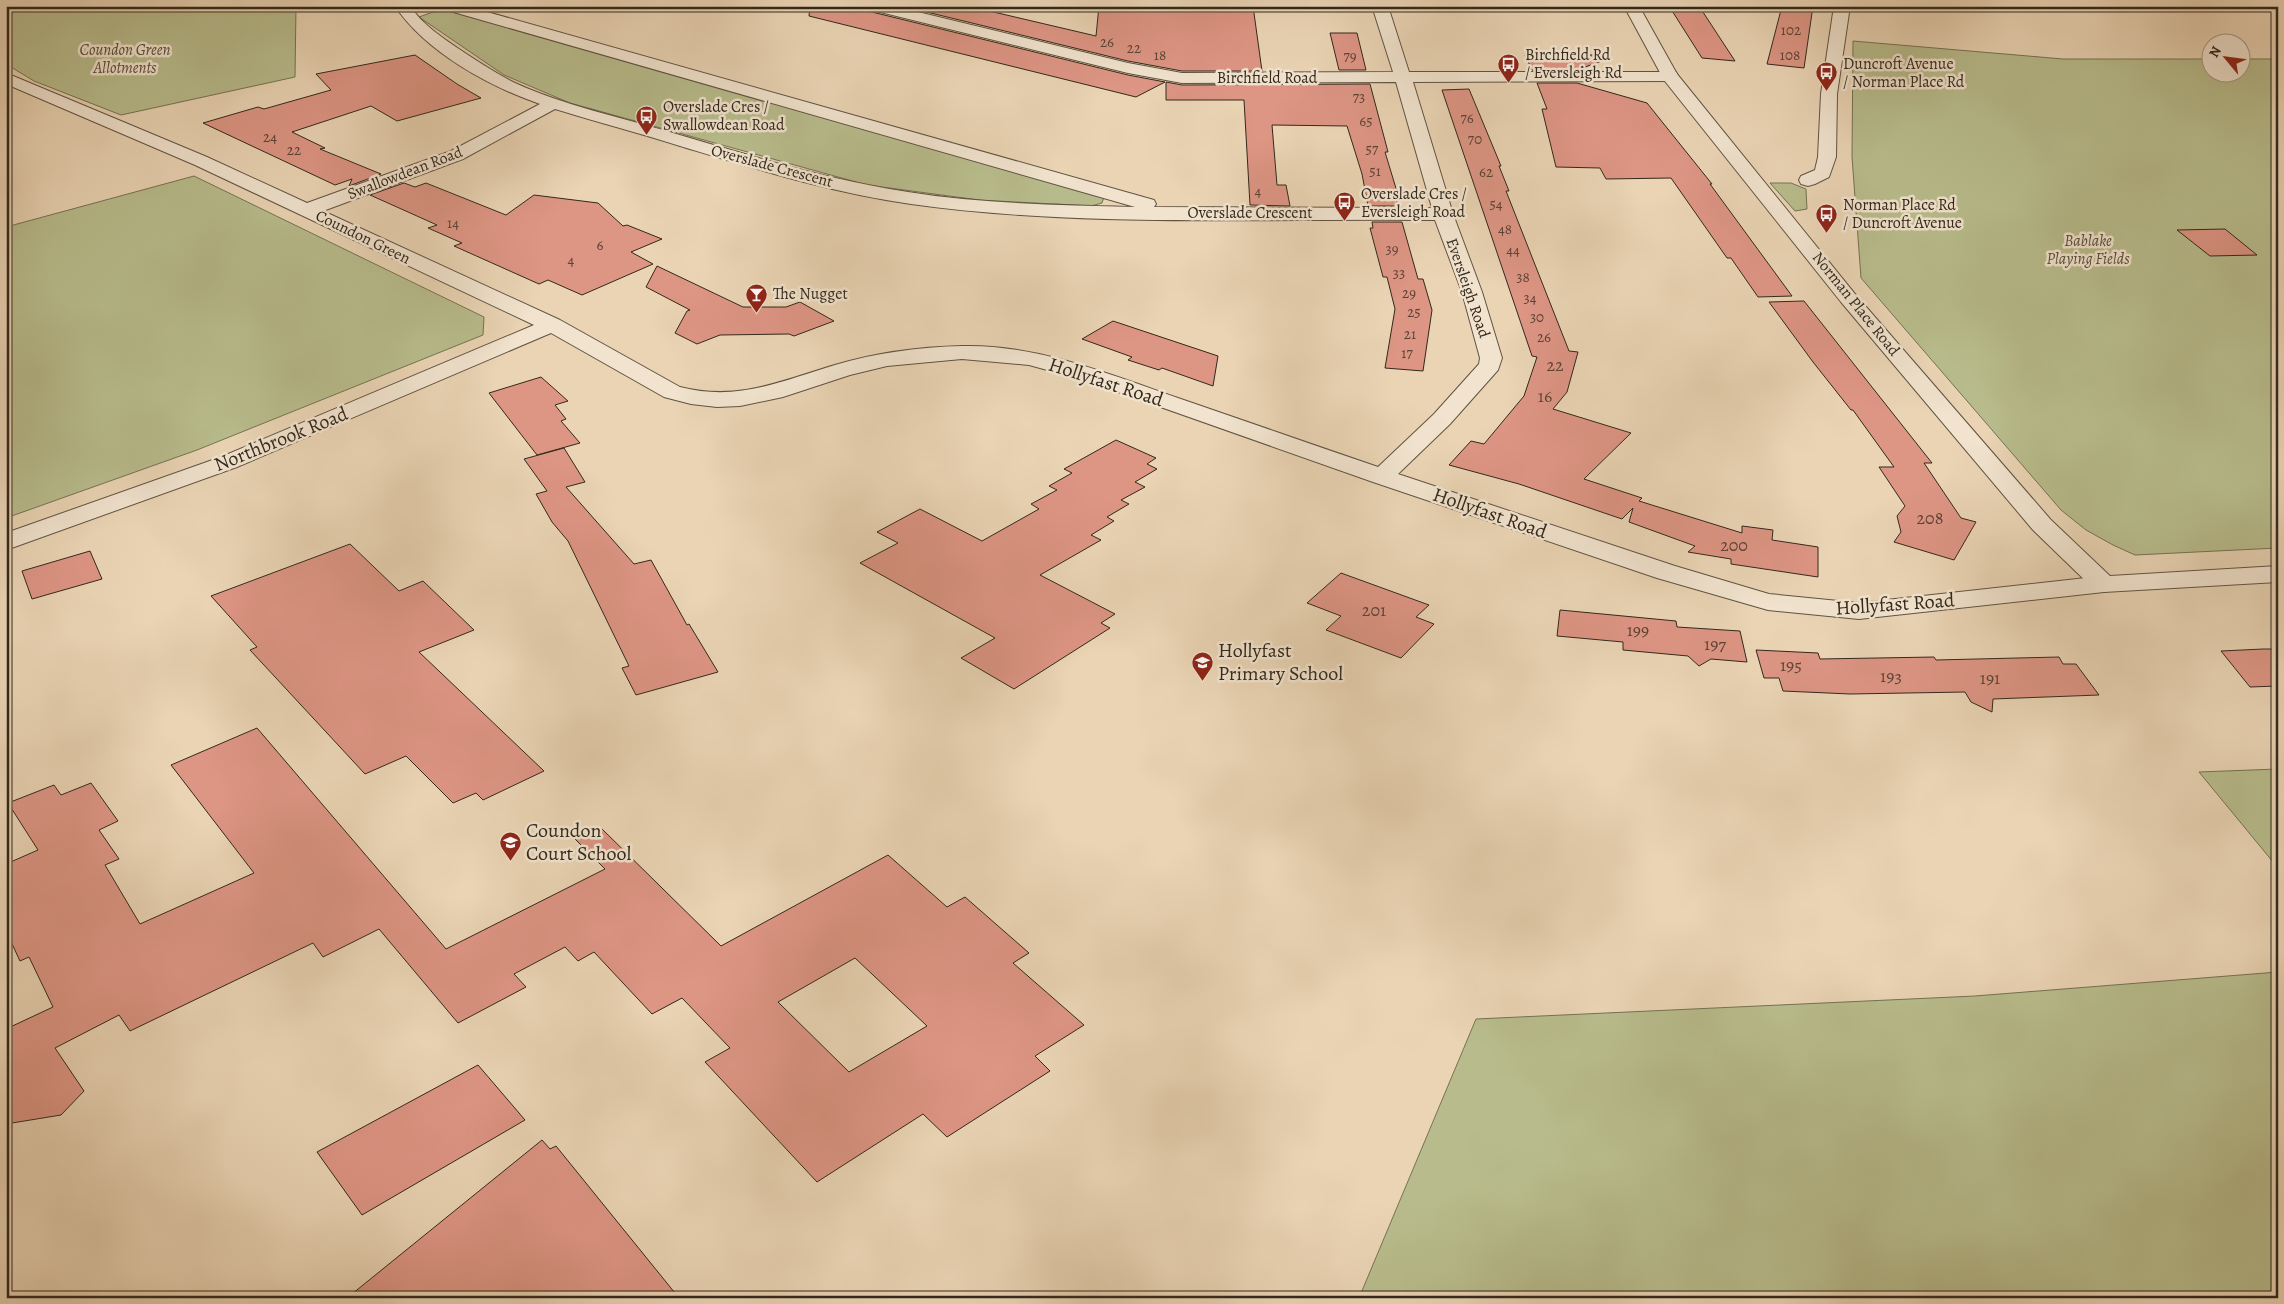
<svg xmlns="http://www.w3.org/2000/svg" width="2284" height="1304" viewBox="0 0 2284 1304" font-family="Alegreya,serif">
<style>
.green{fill:#b8bc8c;stroke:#757254}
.building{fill:#dd9584;stroke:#32281c;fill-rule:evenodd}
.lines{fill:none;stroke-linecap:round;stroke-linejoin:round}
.minor-casing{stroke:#605342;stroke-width:2}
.tertiary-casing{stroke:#605342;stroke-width:2}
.minor{fill:#f1e3ce;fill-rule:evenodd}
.tertiary{fill:#f1e3ce;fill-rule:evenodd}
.labels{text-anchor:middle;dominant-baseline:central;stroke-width:5;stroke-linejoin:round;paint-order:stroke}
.far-number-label{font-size:15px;fill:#5d4336}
.far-park-label{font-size:16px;font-style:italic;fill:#544d38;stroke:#f1e3ce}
.far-poi-label{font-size:16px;fill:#32281c;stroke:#f1e3ce;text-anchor:start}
.far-street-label{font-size:16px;fill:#32281c;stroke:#f1e3ce}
.number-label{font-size:18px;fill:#5d4336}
.street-label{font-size:20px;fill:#32281c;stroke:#f1e3ce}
.poi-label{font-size:20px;fill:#32281c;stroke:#f1e3ce;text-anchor:start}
</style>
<rect width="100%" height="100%" fill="#ead4b4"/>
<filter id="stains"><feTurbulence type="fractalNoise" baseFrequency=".004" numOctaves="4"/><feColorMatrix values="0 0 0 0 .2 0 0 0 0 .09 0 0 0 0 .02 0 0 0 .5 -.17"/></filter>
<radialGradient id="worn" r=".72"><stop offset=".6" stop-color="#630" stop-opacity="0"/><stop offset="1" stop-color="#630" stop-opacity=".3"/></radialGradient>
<!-- green -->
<g class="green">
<path d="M6,6H296L295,77L121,115L34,81L6,64Z"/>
<path d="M449,11L1104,197L1102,203L1091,206L979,200L867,185L570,103L504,75L419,17L433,12Z"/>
<path d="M1853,41L2063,59H2211L2212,72H2242V59H2278V548L2135,555L2113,545L2086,530L2061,510L1861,278L1852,157Z"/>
<path d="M194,176L484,317L483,335L197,450L6,518V227Z"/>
<path d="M1770,183H1791L1806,189L1807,209L1795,211Z"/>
<path d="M2278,769V868L2199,772Z"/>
<path d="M2278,972V1298H1359L1476,1019L1975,996Z"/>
</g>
<!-- building -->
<g class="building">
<path d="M810,6H864L868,11L1128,75L1165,82L1136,97L809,16Z"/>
<path d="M902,6H968L1096,36L1099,6H1253L1262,71H1182L1128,61Z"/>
<path d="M1669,6H1699L1735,61L1702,58Z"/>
<path d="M1782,6H1813L1804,68L1767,64Z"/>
<path d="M1330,33H1357L1366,70H1339Z"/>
<path d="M415,55L457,84L481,98L397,121L371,106L292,132L325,148L320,149L381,174L349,186L352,179L335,185L203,123L258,107L264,109L331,90L316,74Z"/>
<path d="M1525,55H1610V58L1577,70H1532Z"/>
<path d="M1166,82L1182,85L1370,84L1388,152H1385L1398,195H1395L1398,206H1368L1362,174L1347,126L1272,125L1277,185H1286L1290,206L1250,205L1244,100H1166Z"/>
<path d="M1537,83H1577L1647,103L1712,184H1710L1792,296L1758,297L1731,258H1727L1671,178L1606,179L1600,168L1556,167L1542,109H1547Z"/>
<path d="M1469,89L1501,166H1499L1509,191H1506L1569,351L1578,352L1567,392L1553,409L1631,433L1584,479L1642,498L1639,501L1742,533V526L1773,530L1772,540L1818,547V577L1731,564V559L1688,552L1695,546L1629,522L1633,508L1622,519L1519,484L1449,465L1471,441L1484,444L1524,396L1537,357L1532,356L1442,90Z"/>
<path d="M404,183L415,187L426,183L506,215L534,195L598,203L623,226L627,225L662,239L631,252L653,264L582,295L548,280L539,284L454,246L462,243L428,228L437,225L370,195Z"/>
<path d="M1372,222H1402L1418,279H1423L1432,310L1423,371L1385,368L1395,309L1387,277H1383L1370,228H1373Z"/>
<path d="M2225,229L2257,255L2210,256L2177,230Z"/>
<path d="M657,266L743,307H786L800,302L834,321L794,336L789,334L720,335L697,344L675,333L687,311L690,310L646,287Z"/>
<path d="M1804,301L1932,463H1924L1961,518L1976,522L1954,560L1894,542L1901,532L1897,516L1905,506L1879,467H1894L1853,410H1851L1813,362L1769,302Z"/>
<path d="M1113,321L1218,356L1213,386L1162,368L1159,370L1128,360L1132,357L1082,339Z"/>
<path d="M541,377L568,401L555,405L566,419L561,421L580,443L537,455L489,393Z"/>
<path d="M1116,440L1156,458L1147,464L1157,469L1135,482L1145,487L1121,500L1129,504L1107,517L1114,521L1091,535L1101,540L1040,575L1115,614L1101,623L1110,628L1014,689L961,658L995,638L860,563L898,543L877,532L920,509L982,541L1039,509L1031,504L1057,490L1049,486L1072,473L1064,469Z"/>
<path d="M564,448L585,482L566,487L634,564L651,560L687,625L689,624L718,672L636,695L622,668L629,666L568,541L552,522L536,494L547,491L524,459Z"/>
<path d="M350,544L399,591L423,581L474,630L419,652L544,771L483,800L476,793L453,803L406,756L365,774L250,650L257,647L211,596Z"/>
<path d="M90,551L102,579L32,599L22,571Z"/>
<path d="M1341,573L1429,605L1416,617L1434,624L1401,658L1326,630L1341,616L1307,603Z"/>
<path d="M1560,610L1676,621L1677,627L1740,631L1747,662L1711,659L1699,666L1688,656L1623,650V642L1557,636Z"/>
<path d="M2263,649H2278V686L2250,687L2221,651Z"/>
<path d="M1756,650L1818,653L1820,659L1934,657L1936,660L2059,657L2063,664H2076L2099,695L1993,699L1992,712L1971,702L1965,692L1850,694L1783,691L1779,678H1764Z"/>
<path d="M257,728L446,949L605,869L575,839L600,827L721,946L888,855L947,907L965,897L1029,953L1013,963L1084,1025L1035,1056L1050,1071L947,1137L923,1114L817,1182L705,1062L730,1048L682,998L652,1014L594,952L578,961L565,947L514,974L526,987L458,1023L379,929L323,957L313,943L130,1031L119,1015L55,1048L84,1091L61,1115L6,1124V1029L53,1007L29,957L20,961L6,931V864L38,850L8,803L54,785L61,795L91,783L118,821L99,830L119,859L105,865L140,924L254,873L171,765ZM855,958L927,1026L849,1072L778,1002Z"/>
<path d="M478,1065L525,1120L362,1215L317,1152Z"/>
<path d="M542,1140L550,1149L556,1146L679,1298H347Z"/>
</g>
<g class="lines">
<defs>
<g id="minor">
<path d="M395,6H410C422,24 441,37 459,49C477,61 495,73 515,83C565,106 621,117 673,133C751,156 828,180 908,192C983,204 1060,205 1135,207L443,9L441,6H466L1154,200L1156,204L1154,207L1432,208L1396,82L1182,83L1128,73L868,9L866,6H893L1128,63L1182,73L1393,72L1372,6H1388L1409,72H1676L1678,76L1676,80L1670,81L1413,82L1453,214L1482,292L1502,358L1498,370L1450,424L1398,474L1675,566L1769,594L1859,603L2104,576L2113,578L2117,584L2113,590L2104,592L1859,619L1768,610L1657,578L1373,482L1084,380L1029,365L962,359L887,366L850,375L783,397L740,406L717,407L691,404L664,397L551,333L237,467L6,550V533L221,457L534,325L195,165L6,84V73L207,157L307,203L451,151L540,104C488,86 426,52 395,6ZM555,109C597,122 639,133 680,146C756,169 832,193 911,204C1083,228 1262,218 1435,220L1462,292L1480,358L1479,364L1434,414L1378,467C1311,444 1245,421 1178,398C1109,374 1035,344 962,346C919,347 875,353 835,365C781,381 738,402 680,387L560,320L323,211L463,159Z"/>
<path d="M1834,6H1850L1837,94L1836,157L1829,177L1815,184L1808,186L1801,184L1799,180L1801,176L1815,170L1818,157L1821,94Z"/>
</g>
<path id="tertiary" d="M1624,6H1639L1677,74L1855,294L2051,520L2110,576L2278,566V582L2104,592L2095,590L2033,530L1841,302L1664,80Z"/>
</defs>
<!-- minor casing -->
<use href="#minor" class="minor-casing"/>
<!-- tertiary casing -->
<use href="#tertiary" class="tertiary-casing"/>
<!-- minor -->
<use href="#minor" class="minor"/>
<!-- tertiary -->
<use href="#tertiary" class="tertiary"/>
</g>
<!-- icons -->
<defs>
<symbol id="bus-pin" viewBox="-11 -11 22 30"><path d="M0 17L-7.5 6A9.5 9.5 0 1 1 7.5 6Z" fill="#8f2418" stroke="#f1e3ce"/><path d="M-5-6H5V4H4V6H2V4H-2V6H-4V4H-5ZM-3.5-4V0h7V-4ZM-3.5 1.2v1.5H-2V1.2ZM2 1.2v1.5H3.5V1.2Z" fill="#fff"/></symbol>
<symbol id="bar-pin" viewBox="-11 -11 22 30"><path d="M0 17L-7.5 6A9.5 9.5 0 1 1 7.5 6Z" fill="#8f2418" stroke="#f1e3ce"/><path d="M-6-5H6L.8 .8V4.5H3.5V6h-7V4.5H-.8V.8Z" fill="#fff"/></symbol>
<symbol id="school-pin" viewBox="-11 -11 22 30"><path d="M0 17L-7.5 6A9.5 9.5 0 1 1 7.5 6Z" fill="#8f2418" stroke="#f1e3ce"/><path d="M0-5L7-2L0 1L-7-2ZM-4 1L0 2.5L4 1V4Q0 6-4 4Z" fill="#fff"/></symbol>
</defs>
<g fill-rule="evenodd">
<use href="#bus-pin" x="1496" y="52" width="25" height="34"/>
<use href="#bus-pin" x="1814" y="60" width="25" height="34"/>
<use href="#bus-pin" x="634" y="104" width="25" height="34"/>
<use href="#bus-pin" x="1332" y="190" width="25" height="34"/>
<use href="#bus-pin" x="1814" y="202" width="25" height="34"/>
<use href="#bar-pin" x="744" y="282" width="25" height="34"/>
<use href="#school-pin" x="1190" y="650" width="25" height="34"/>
<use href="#school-pin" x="498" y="830" width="25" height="34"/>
</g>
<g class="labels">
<!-- far-number labels -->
<g class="far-number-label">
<text x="1791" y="30">102</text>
<text x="1107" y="42">26</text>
<text x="1134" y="48">22</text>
<text x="1160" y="55">18</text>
<text x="1790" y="55">108</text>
<text x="1350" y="56">79</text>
<text x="1359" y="97">73</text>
<text x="1467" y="118">76</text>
<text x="1366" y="121">65</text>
<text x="270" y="137">24</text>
<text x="1475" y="139">70</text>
<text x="1372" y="149">57</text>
<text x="294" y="150">22</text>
<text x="1375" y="171">51</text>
<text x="1486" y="172">62</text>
<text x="1258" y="191">4</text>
<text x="1496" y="204">54</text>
<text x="453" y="223">14</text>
<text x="1505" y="229">48</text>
<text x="600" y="245">6</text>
<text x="1392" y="249">39</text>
<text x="1513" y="250">44</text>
<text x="571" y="260">4</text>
<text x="1399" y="273">33</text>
<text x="1523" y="277">38</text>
<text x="1409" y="293">29</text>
<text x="1530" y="298">34</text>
<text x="1414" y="312">25</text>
<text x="1537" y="317">30</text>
<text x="1410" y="334">21</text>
<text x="1544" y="337">26</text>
<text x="1407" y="353">17</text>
</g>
<!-- far-park labels -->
<g class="far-park-label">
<text x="125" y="50">Coundon Green<tspan x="125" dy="18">Allotments</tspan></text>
<text x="2088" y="241">Bablake<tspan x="2088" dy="18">Playing Fields</tspan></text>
</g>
<!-- far-poi labels -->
<g class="far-poi-label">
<text x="1525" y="55">Birchfield Rd<tspan x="1525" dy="18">/ Eversleigh Rd</tspan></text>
<text x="1843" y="64">Duncroft Avenue<tspan x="1843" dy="18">/ Norman Place Rd</tspan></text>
<text x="663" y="107">Overslade Cres /<tspan x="663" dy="18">Swallowdean Road</tspan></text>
<text x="1361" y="194">Overslade Cres /<tspan x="1361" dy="18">Eversleigh Road</tspan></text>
<text x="1843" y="205">Norman Place Rd<tspan x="1843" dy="18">/ Duncroft Avenue</tspan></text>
<text x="773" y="294">The Nugget</text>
</g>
<!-- far-street labels -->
<g class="far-street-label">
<text x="1267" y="78">Birchfield Road</text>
<text transform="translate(772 166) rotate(15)">Overslade Crescent</text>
<text transform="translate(405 173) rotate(-21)">Swallowdean Road</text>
<text x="1250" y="213">Overslade Crescent</text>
<text transform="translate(363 237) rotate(26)">Coundon Green</text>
<text transform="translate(1468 288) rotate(71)">Eversleigh Road</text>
<text transform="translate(1856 304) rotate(51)">Norman Place Road</text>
</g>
<!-- number labels -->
<g class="number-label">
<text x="1555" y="365">22</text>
<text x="1545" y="396">16</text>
<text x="1930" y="518">208</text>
<text x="1734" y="545">200</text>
<text x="1374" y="610">201</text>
<text x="1638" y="630">199</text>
<text x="1715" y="644">197</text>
<text x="1791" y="665">195</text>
<text x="1891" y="676">193</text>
<text x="1990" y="678">191</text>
</g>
<!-- street labels -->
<g class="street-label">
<text transform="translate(1106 382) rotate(18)">Hollyfast Road</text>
<text transform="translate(281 439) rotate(-22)">Northbrook Road</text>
<text transform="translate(1490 513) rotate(19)">Hollyfast Road</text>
<text transform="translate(1895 604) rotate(-4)">Hollyfast Road</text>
</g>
<!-- poi labels -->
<g class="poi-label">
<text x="1218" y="650">Hollyfast<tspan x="1218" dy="23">Primary School</tspan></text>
<text x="526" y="830">Coundon<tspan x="526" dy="23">Court School</tspan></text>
</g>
</g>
<!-- margin -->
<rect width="2284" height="1304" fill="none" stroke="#ead4b4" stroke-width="25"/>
<rect x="8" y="8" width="2269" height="1289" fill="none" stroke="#32281c" stroke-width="2.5"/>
<rect x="12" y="12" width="2259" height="1279" fill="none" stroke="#32281c"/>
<!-- north arrow -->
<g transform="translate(2226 58) rotate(299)"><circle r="24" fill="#f1e3ce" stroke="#a59887"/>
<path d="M0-4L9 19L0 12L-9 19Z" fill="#8f2418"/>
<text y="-8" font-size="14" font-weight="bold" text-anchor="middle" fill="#32281c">N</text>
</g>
<rect width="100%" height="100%" filter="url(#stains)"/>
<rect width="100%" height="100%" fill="url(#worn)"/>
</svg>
